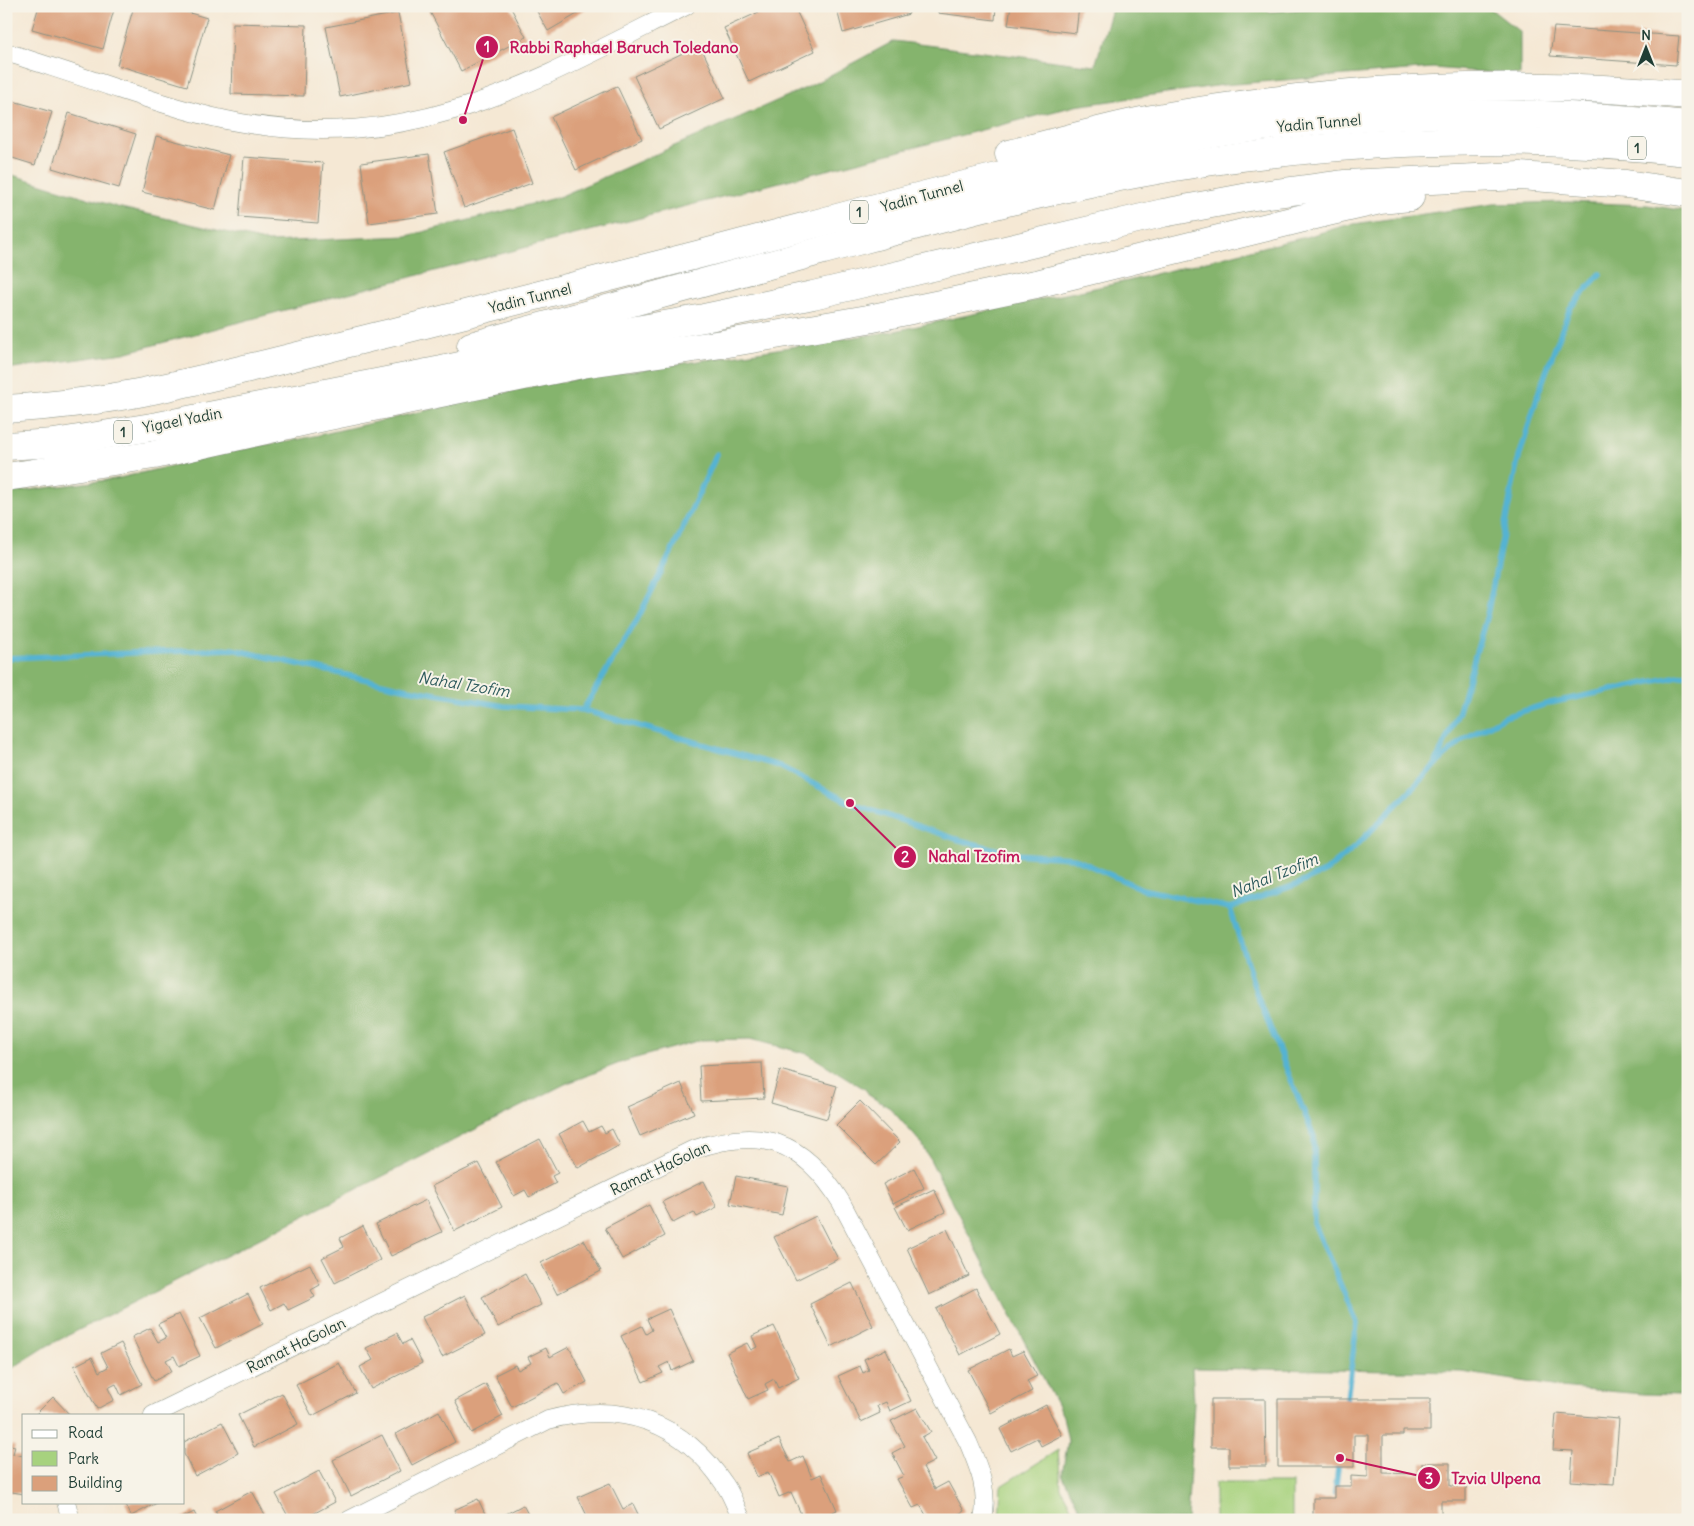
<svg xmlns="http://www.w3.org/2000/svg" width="1694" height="1526" viewBox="0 0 1694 1526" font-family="Delius,sans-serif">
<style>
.green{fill:#a7d27e;stroke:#638859}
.forest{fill:#85b46d;stroke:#527850}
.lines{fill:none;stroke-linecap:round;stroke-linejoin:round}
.stream{stroke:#54b3d3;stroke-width:5.5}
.building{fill:#dba07b}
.minor-casing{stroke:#8a9284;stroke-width:19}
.trunk-casing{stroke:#8a9284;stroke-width:29}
.minor{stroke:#fff;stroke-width:18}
.trunk{stroke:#fff;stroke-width:28}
.labels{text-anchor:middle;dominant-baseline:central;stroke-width:4;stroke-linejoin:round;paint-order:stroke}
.shield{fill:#f7f3e8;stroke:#60746a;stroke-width:1}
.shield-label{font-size:14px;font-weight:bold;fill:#1f3d34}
.street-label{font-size:15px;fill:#1f3d34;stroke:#f7f3e8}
.water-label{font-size:16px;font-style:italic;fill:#2c5a5c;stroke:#f7f3e8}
.leader{fill:none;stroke:#c2185b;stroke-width:2}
.callout-dot{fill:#c2185b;stroke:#f7f3e8;stroke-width:2}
.mark-label{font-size:15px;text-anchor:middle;font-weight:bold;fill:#fff}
.callout-label{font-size:16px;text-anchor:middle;font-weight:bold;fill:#c2185b;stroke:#f7f3e8;stroke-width:4;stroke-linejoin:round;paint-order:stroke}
</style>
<rect width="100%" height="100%" fill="#f7f3e8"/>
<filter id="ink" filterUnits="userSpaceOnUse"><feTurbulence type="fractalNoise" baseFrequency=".02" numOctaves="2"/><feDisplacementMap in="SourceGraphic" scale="10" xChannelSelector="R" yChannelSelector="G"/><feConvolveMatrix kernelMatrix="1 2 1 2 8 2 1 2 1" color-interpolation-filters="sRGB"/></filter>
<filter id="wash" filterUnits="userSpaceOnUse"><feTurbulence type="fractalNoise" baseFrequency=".0096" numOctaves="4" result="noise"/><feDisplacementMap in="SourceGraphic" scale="20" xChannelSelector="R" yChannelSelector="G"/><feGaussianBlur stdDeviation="1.12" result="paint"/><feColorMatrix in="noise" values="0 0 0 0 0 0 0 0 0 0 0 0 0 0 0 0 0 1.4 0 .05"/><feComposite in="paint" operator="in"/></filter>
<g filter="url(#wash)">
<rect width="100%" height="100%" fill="#f5e8d4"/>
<!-- green -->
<g class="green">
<path d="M1058,1450L1061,1488L1078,1520H999L1001,1486Z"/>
<rect x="1215" y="1483" width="77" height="37"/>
</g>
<!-- forest -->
<g class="forest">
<path d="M1113,6H1267L1269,12L1340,6H1487L1520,32V75L1433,68L1223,85L1075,106L345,294L124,353L6,369V173L117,207L269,242L407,236L559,197L808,87L894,41L1095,66Z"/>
<path d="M1568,202L1647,205L1688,211V1390L1679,1395L1643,1394L1559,1387L1462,1372L1192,1368L1194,1402L1187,1520H1085L1062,1474L1068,1441L1063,1416L922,1144L890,1108L870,1096L865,1089L808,1054L750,1039L701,1040L625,1061L565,1084L47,1346L6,1372V493L115,479L257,446L301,439L534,386L895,331L1051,297L1128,281L1250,250L1302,238L1347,225L1494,204Z"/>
</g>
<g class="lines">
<!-- stream -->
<g class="stream">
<path d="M6,658L232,649L408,689L504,706L583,710L779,766L850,803L956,839L1014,854L1073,858L1142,889L1230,908L1298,884L1326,871L1357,845L1434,766L1464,739L1504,717L1550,703L1688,674"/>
<path d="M583,710L638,618L676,543L717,454"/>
<path d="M1436,762L1459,711L1487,615L1517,464L1539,391L1570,308L1600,274"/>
<path d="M1230,908L1257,995L1314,1137V1223L1357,1323L1346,1406"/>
<path d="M1335,1493L1339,1460"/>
</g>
</g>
<g id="blocks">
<!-- building -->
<g class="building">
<path d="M39,6H115L103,49L32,29Z"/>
<path d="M134,6H166L207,18L187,86L117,65Z"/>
<path d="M431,6H510L526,37L461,71L428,8Z"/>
<path d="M534,6H591L548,31Z"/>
<path d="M772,6H794L815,51L749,82L724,28Z"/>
<path d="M836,6H906L909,14L843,33Z"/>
<path d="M939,6H996L995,20L938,13Z"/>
<path d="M1011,6H1079L1076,33L1008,25Z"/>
<path d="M398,13L412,82L340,97L326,27Z"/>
<path d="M233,23L306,25L304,96L231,94Z"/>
<path d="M1554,27L1679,36L1676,65L1550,56Z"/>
<path d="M700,45L725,98L659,129L634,76Z"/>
<path d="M617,86L642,139L576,170L551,117Z"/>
<path d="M6,99L52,112L35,165L6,156Z"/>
<path d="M69,113L136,134L119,188L52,168Z"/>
<path d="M512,128L532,183L464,208L444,152Z"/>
<path d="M156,136L229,155L215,210L142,192Z"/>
<path d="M429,154L438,214L369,223L361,163Z"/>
<path d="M244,157L323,163L318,223L239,217Z"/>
<path d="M762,1063L764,1098L701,1101L699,1066Z"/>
<path d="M780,1070L837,1086L827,1119L771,1103Z"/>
<path d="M681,1083L694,1113L640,1136L627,1107Z"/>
<path d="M860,1101L900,1142L876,1165L836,1125Z"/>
<path d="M583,1121L589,1132L601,1126L605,1133L612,1129L620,1145L578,1168L559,1134Z"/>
<path d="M540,1139L558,1173L552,1176L556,1183L529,1197L525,1190L514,1196L496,1162Z"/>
<path d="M479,1163L502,1207L455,1231L432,1186Z"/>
<path d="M914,1168L924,1188L893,1204L883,1184Z"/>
<path d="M736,1176L788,1186L782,1215L730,1204Z"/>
<path d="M704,1181L717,1207L697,1217L694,1212L673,1223L662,1202Z"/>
<path d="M934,1189L945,1212L907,1230L895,1207Z"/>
<path d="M426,1200L442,1232L391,1256L376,1224Z"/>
<path d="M649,1205L665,1236L622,1259L605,1228Z"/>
<path d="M816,1216L838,1259L796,1280L774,1237Z"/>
<path d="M363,1226L380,1260L335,1283L322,1258L344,1247L340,1238Z"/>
<path d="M947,1229L969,1276L929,1295L907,1248Z"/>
<path d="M584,1240L601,1271L557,1294L541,1263Z"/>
<path d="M310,1264L320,1285L311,1290L315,1297L288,1310L284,1303L271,1310L260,1288Z"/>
<path d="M525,1274L541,1305L498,1327L482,1297Z"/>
<path d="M852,1283L873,1326L831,1347L810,1304Z"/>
<path d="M976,1288L1000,1334L960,1355L936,1309Z"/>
<path d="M248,1294L263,1324L216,1348L200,1318Z"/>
<path d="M465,1295L485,1335L442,1357L422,1317Z"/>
<path d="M669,1309L693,1361L672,1371L669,1362L659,1367L663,1373L643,1382L621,1336L642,1326L646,1334L652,1330L647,1319Z"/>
<path d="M179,1314L200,1356L179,1366L174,1356L166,1360L172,1371L154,1381L132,1337L150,1328L158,1342L166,1338L158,1324Z"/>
<path d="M774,1326L799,1378L778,1388L774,1379L765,1384L768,1390L748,1399L727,1353L747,1343L751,1350L757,1347L752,1336Z"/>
<path d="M397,1333L403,1344L410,1340L422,1363L371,1389L360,1367L373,1360L366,1348Z"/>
<path d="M121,1343L142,1384L121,1395L116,1384L108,1388L114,1400L97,1409L74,1366L92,1357L99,1372L108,1367L101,1353Z"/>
<path d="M569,1347L587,1382L564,1394L558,1383L512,1407L495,1375L515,1365L518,1370L531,1363L528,1357L546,1348L550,1357Z"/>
<path d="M886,1349L911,1401L890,1411L886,1402L877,1406L880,1413L861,1422L838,1376L860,1366L863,1373L869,1370L864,1359Z"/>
<path d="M1009,1349L1012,1356L1023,1351L1037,1376L1027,1381L1032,1391L991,1413L968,1370Z"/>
<path d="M339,1363L356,1393L312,1416L296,1385Z"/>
<path d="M486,1384L503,1416L471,1433L455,1401Z"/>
<path d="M282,1393L298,1424L254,1447L238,1415Z"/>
<path d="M53,1397L70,1415H35Z"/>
<path d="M1211,1399H1265L1266,1466H1229V1447H1211Z"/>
<path d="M1278,1399H1430V1431H1403V1435H1383V1473L1422,1474V1463H1450V1486H1466V1501H1441V1520H1313V1498H1334V1486H1351V1476L1368,1477V1435H1354V1467H1278Z"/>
<path d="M1046,1405L1062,1435L1041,1446L1037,1438L1011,1451L1000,1429Z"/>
<path d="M917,1408L931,1432L922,1437L935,1461L923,1467L935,1489L948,1482L964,1511L948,1520H929L920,1505L913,1508L897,1479L904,1476L892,1453L905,1446L891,1421Z"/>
<path d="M439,1411L455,1442L412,1465L396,1434Z"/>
<path d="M1556,1414L1619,1419L1614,1484L1571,1481L1573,1451L1553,1450Z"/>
<path d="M222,1422L238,1453L195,1476L184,1454V1442Z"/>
<path d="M382,1435L400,1471L351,1496L333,1460Z"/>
<path d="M779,1439L790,1462L803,1456L812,1478L821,1474L837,1510L828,1514L831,1520H788L801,1514L791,1492L779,1497L768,1472L757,1477L747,1453Z"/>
<path d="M6,1444L15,1446L13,1454L24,1456V1494L6,1491Z"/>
<path d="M319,1471L335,1502L302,1520H290L276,1494Z"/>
<path d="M610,1483L623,1509L633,1504L641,1520H589L578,1497Z"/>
<path d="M252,1491L268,1520H220L215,1511Z"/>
<path d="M478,1499L488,1520H449L457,1516L454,1510Z"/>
<path d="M125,1502H159L131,1516Z"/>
<path d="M523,1505L531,1520H496L506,1514Z"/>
<path d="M194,1512L198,1520H178Z"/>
</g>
</g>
</g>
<g filter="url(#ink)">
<use href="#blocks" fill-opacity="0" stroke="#8a9284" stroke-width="1"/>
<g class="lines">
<defs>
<g id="minor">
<path d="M6,52C45,65 83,77 121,90C161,103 201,116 242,123C417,153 536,81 686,6"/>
<path d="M153,1415L692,1150C761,1126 803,1140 841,1202L968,1442C979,1468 989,1491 983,1520"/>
<path d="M66,1502L71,1520"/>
<path d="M349,1520L548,1420C621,1401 683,1421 725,1485C732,1495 736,1508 742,1520"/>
</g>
<g id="trunk">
<path d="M1009,154C1057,142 1104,128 1152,119C1328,87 1510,78 1688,95"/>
<path d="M471,346C587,314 704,283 820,251C925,223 1029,194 1135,174C1316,140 1505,132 1688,152"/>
<path d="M6,409C52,406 98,401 143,392C227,375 311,352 394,332C531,298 667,263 803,227C942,190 1081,153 1223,132C1376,110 1535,109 1688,125"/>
<path d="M6,446L54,443L158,426L442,370L568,342L704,318L813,295L1163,213L1254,196L1345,184L1520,176L1626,184L1688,193"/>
<path d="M6,477L154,455L324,417L582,364L722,344L868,319L1036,284L1328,212L1380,200L1410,197"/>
</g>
</defs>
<!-- minor casing -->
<use href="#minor" class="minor-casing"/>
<!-- trunk casing -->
<use href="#trunk" class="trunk-casing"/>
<!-- minor -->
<use href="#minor" class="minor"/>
<!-- trunk -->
<use href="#trunk" class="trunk"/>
</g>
</g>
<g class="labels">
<!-- shield labels -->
<g class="shield">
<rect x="1628" y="136.5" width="18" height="23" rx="4"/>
<rect x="850" y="200.5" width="18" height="23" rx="4"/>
<rect x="114" y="420.5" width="18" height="23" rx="4"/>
</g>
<g class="shield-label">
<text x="1637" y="148">1</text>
<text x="859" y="212">1</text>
<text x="123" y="432">1</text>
</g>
<!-- street labels -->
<g class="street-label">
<text transform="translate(1319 123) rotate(-5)">Yadin Tunnel</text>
<text transform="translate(922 196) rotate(-15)">Yadin Tunnel</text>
<text transform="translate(530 298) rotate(-14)">Yadin Tunnel</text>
<text transform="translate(182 420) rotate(-11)">Yigael Yadin</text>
<text transform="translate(660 1168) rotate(-25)">Ramat HaGolan</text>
<text transform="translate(296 1345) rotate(-26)">Ramat HaGolan</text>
</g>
<!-- water labels -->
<g class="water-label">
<text transform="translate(464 684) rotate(9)">Nahal Tzofim</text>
<text transform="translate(1274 875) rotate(-22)">Nahal Tzofim</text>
</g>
</g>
<!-- callouts -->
<path class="leader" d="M463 120L487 47M850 803L905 857M1340 1458L1429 1478"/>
<g class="callout-dot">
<circle cx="463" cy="120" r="5"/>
<circle cx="850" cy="803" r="5"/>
<circle cx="1340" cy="1458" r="5"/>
<circle cx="487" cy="47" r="12"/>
<circle cx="905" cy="857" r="12"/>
<circle cx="1429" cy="1478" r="12"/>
</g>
<g class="mark-label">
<text x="487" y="52">1</text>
<text x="905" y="862">2</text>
<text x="1429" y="1484">3</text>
</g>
<g class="callout-label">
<text x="624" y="53">Rabbi Raphael Baruch Toledano</text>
<text x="974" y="862">Nahal Tzofim</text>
<text x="1496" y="1484">Tzvia Ulpena</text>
</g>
<!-- margin -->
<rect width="1694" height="1526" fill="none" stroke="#f7f3e8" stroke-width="25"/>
<!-- legend -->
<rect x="22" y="1414" width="162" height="90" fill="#f7f3e8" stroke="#a1aaa0"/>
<rect x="32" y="1430" width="25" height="8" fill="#ffffff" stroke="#a1aaa0"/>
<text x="68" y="1438" font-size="15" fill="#1f3d34">Road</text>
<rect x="32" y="1451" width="25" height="15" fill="#a7d27e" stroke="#a1aaa0"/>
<text x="68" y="1464" font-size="15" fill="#1f3d34">Park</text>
<rect x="32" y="1476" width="25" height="15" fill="#dba07b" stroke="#a1aaa0"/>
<text x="68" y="1488" font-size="15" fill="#1f3d34">Building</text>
<!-- north arrow -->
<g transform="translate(1646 48)" stroke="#f7f3e8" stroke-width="4" paint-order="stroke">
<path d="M0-4L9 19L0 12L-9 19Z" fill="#1f3d34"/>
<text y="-8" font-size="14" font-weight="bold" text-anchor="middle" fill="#1f3d34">N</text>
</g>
</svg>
